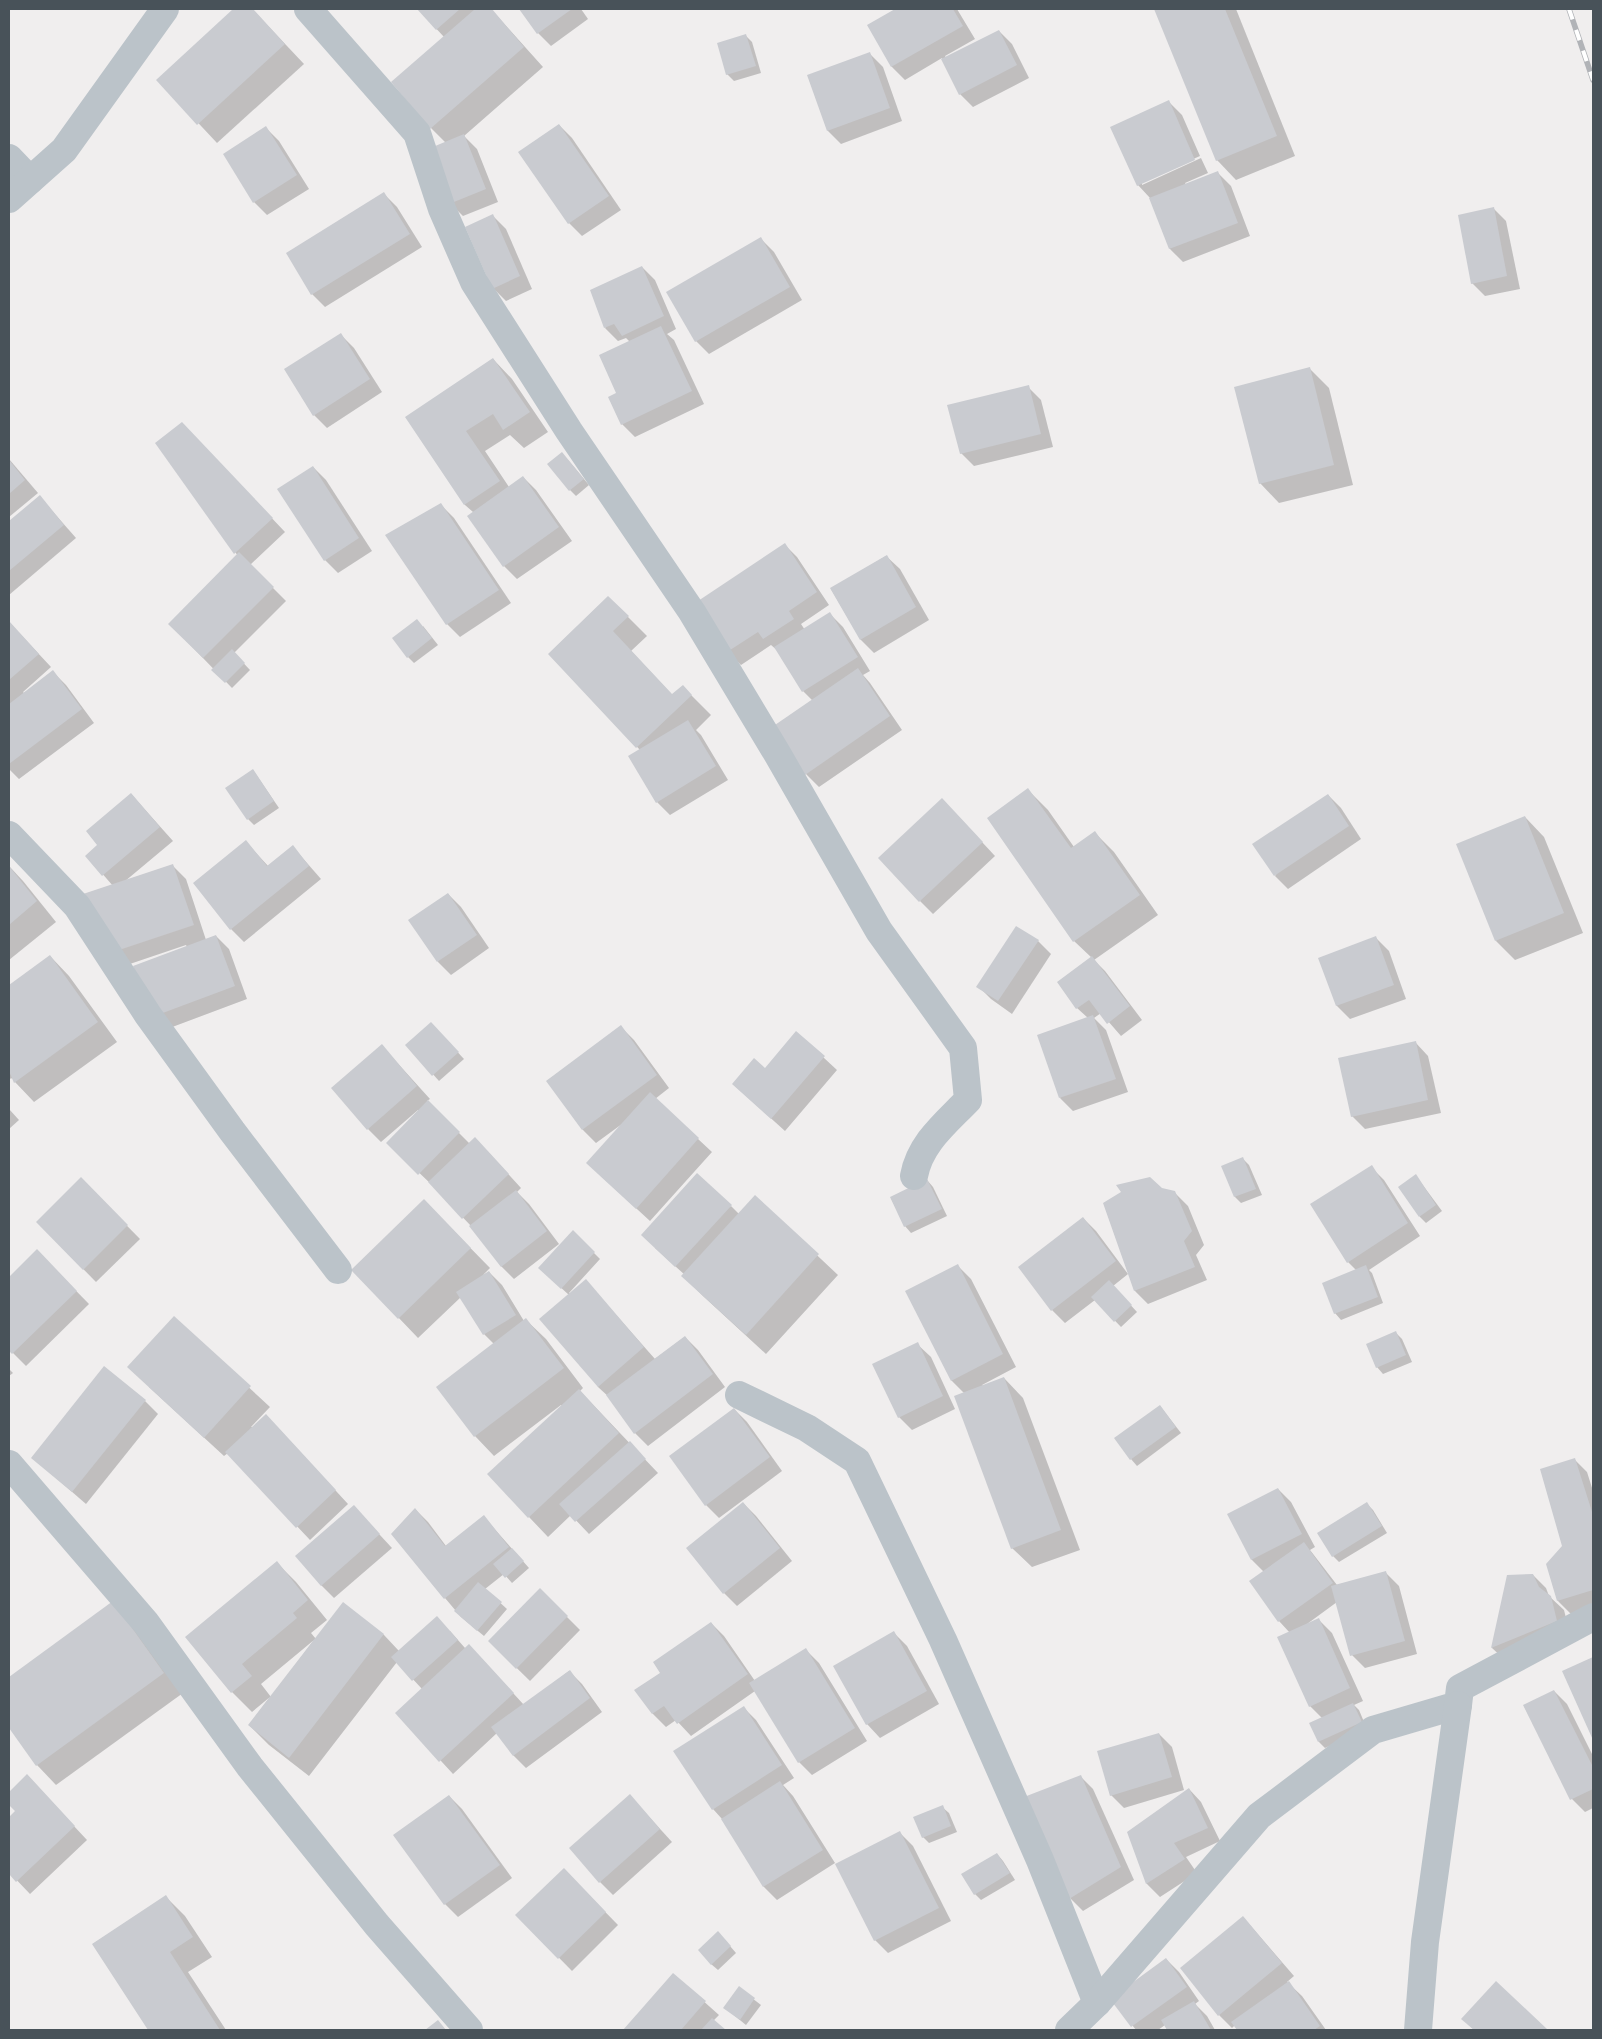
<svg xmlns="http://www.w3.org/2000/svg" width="1602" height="2039" viewBox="0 0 1602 2039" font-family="'Alegreya Sans',sans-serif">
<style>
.shadow{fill:#0003;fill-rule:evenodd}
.building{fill:#c9cbd0}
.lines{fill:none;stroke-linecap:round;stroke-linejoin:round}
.street{stroke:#bbc3c9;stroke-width:28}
.rail-casing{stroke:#b1b3b7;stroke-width:5.5}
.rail{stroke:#fff;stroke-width:4;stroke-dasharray:11;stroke-linecap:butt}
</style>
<rect width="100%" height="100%" fill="#f0eeee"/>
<!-- shadow -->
<g class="shadow">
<path d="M235,9H252L304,64L217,143L158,80Z"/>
<path d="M418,9H491L543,67L464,136L477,149L498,202L463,216L450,203L446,143L431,128L444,37Z"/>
<path d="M521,9H581L588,19L551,46L538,33Z"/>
<path d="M897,9H957L975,39L945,56L946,58L999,31L1012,44L1029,78L973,107L960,94L942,58L905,80L892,67L869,26Z"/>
<path d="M1156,9H1236L1295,156L1236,180L1217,160Z"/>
<path d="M746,36L752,42L761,73L734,81L727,74Z"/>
<path d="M870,54L883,67L902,121L841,144L828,131L808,76Z"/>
<path d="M1169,102L1182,115L1200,156L1142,182V185L1201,158L1208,173L1185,183L1186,185L1218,173L1231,186L1250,236L1183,262L1170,249L1150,198L1138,185Z"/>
<path d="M559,125L572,138L621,210L582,236L569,223L520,152Z"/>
<path d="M266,128L279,141L309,189L267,215L254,202Z"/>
<path d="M384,194L397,207L422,247L325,307L312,294Z"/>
<path d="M1493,208L1506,221L1520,289L1485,296L1472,283Z"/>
<path d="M493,216L506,229L532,289L506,301L493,288Z"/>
<path d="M761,239L774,252L802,300L709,354L696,341Z"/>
<path d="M642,267L655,280L676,329L667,334L674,340L704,404L635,437L622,424L618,394L630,342L626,338L618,341L605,328Z"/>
<path d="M341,335L354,348L382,392L327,428L314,415Z"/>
<path d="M493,359L512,379L548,432L524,448L510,435L485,451L509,487L523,477L536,490L572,541L517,579L504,566L473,512L465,505L407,417Z"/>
<path d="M1310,369L1329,388L1353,485L1279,503L1260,483Z"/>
<path d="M1028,387L1041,400L1053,447L974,466L961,453Z"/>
<path d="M195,437L285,532L250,565L286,601L234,653L250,670L232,688L170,624L238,556L156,443Z"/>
<path d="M9,459L38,493L9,517Z"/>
<path d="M568,460L589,485L576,496L570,490Z"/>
<path d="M313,467L326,480L372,551L338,573L325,560Z"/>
<path d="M40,497L76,538L9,595V523Z"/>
<path d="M441,505L454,518L511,603L460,637L447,624L387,535Z"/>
<path d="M784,544L797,557L829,605L801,624L805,630L830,614L843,627L870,671L863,675L870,683L902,730L819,787L806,774L813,701L803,691L778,651L771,645L741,665L728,652Z"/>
<path d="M886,556L900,569L929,620L874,653L861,640L831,589Z"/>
<path d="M608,597L647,636L631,651L673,696L683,687L711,715L696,730L701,735L728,780L670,815L657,802L640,750L549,654Z"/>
<path d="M9,622L51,667L23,692L24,693L53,672L66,685L94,723L19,779L9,769Z"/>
<path d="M423,626L438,645L414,663L408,657Z"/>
<path d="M253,770L279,808L254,825L248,819Z"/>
<path d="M1028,790L1048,810L1074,847L1095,833L1114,852L1158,915L1094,960L1105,971L1142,1020L1121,1036L1101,1013L1094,1018L1106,1030L1128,1092L1073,1111L1060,1098L1088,1018L1077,1008L1092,958L1074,941Z"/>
<path d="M131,794L173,841L124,882L173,866L186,879L206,940L216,936L229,949L247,999L167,1029L154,1016L187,947L186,945L118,968L113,886L87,856L99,845Z"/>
<path d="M1328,795L1341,808L1361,839L1288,889L1275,876Z"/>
<path d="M955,813L995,856L933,914L920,901Z"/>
<path d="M1525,817L1544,837L1583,933L1515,960L1496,941Z"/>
<path d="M246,842L269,867L293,847L321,879L244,942L231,929L195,884Z"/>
<path d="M9,866L23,881L56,922L9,960Z"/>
<path d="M448,894L461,907L489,948L451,975L438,962Z"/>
<path d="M1376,938L1389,951L1406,999L1350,1019L1337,1006L1320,959Z"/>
<path d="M1038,941L1051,954L1012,1014L991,999L978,986Z"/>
<path d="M50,956L69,976L117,1042L34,1102L15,1082L13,1078L9,1079V987Z"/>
<path d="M621,1027L634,1040L669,1088L655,1099L712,1152L650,1221L601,1176L622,1124L596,1143L583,1130L547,1081Z"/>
<path d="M437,1030L464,1059L439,1081L407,1045Z"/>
<path d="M797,1033L837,1070L785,1131L733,1084L765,1070Z"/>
<path d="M1415,1042L1428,1056L1441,1113L1365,1129L1352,1116Z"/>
<path d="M382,1046L430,1099L427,1101L470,1144L488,1152L521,1188L517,1192L529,1204L559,1244L514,1279L501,1266L471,1226L433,1186L388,1143L419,1111L418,1110L381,1142L368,1129Z"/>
<path d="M9,1109L19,1120L9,1129Z"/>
<path d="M1243,1159L1249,1165L1262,1195L1241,1203L1235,1197Z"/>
<path d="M1371,1167L1384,1180L1420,1236L1369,1270L1372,1273L1383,1303L1341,1320L1335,1313L1356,1270L1348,1262Z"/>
<path d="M1416,1176L1442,1211L1426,1223L1420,1217Z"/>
<path d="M81,1179L140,1239L96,1282L37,1222Z"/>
<path d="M927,1180L933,1187L947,1216L911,1233L905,1226L891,1198Z"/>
<path d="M1161,1189L1175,1193L1188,1206L1204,1245L1196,1255L1207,1280L1148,1304L1135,1291L1104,1204Z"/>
<path d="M755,1197L838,1275L766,1354L703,1296L683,1276L685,1275L655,1248L731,1206L739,1214Z"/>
<path d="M1083,1218L1096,1231L1128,1274L1113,1286L1137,1312L1121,1327L1095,1300L1065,1323L1052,1310Z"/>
<path d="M443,1220L490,1268L483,1275L489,1272L502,1285L524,1321L526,1320L546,1339L583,1388L580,1391L658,1473L589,1534L571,1515L548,1537L529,1517L562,1406L561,1405L494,1456L475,1436L438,1387L494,1344L484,1334L461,1297L418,1338L353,1270Z"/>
<path d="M573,1232L600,1259L569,1293L570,1294L586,1281L655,1359L685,1337L698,1350L725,1387L648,1446L635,1433L610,1398L598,1387L569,1295L546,1274Z"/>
<path d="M37,1251L89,1304L26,1366L9,1349V1278Z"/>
<path d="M958,1266L971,1279L1016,1367L982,1385L983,1386L1004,1378L1023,1398L1080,1550L1032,1567L1012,1548L964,1393L952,1381L907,1291Z"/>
<path d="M174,1318L270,1407L251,1427L279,1429L348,1504L310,1540L228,1453L224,1456L149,1387Z"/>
<path d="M1396,1333L1402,1339L1412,1362L1383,1374L1377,1367Z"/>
<path d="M917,1344L931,1357L955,1409L912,1430L899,1417Z"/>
<path d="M9,1369L13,1373L9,1376Z"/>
<path d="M145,1401L158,1414L86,1504L33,1458Z"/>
<path d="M1160,1406L1181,1433L1137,1466L1131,1459Z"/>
<path d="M734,1409L747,1422L782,1471L719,1518L706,1505Z"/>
<path d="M1574,1459L1587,1472L1593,1491V1607L1571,1614L1558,1601L1548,1565L1564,1546Z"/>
<path d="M1278,1489L1291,1502L1315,1547L1310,1550L1337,1585L1386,1573L1399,1586L1417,1654L1365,1668L1352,1655L1337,1602L1307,1624L1319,1620L1332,1633L1363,1701L1354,1705L1359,1710L1367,1729L1325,1748L1319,1742L1322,1718L1310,1706L1290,1633L1279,1621L1264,1572L1252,1560L1229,1515Z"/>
<path d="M743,1503L756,1516L792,1561L737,1606L724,1593Z"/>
<path d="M1367,1504L1373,1510L1387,1533L1339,1562L1333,1556Z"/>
<path d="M354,1507L392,1548L334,1598L321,1585Z"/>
<path d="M415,1509L428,1522L446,1546L484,1517L529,1568L512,1583L504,1574L485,1589L507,1609L484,1636L461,1617L445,1598Z"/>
<path d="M277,1563L296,1582L327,1620L311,1633L316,1639L344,1604L384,1635L399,1651L450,1631L465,1648L481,1658L524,1705L569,1671L582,1684L602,1712L526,1768L513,1755L497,1733L453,1774L397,1713L422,1689L397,1662L309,1776L269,1745L249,1725L270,1697L252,1712L232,1692L187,1637ZM314,1640L271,1697L261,1684Z"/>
<path d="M1533,1575L1546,1588L1549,1596L1564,1610L1570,1634L1505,1660L1492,1648L1508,1576Z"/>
<path d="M540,1590L580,1630L530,1681L489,1641Z"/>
<path d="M113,1603L132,1623L183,1693L56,1785L37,1765L9,1726V1678Z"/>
<path d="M711,1623L724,1636L755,1681L806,1650L819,1663L867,1741L812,1775L799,1762L755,1691L691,1736L676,1720L666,1727L653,1714L636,1690L661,1673Z"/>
<path d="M894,1633L907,1646L939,1704L880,1738L867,1724Z"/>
<path d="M1593,1658V1737L1564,1671Z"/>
<path d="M1554,1691L1567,1704L1593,1756V1808L1585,1812L1572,1799L1524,1706Z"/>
<path d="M743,1707L756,1720L794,1778L783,1785L793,1796L835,1863L777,1900L764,1887L722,1819L713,1809Z"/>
<path d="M1159,1734L1172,1747L1184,1790L1124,1808L1111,1795Z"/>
<path d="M27,1776L87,1840L30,1894L9,1872V1819L17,1811L9,1803V1793Z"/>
<path d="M1080,1776L1093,1789L1134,1880L1083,1911L1070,1898Z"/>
<path d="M1189,1789L1201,1802L1220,1841L1186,1857L1197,1873L1160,1897L1147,1884L1129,1833Z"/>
<path d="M449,1796L462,1809L512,1878L458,1917L445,1904Z"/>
<path d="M630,1796L672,1842L613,1895L600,1882Z"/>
<path d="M942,1807L949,1813L957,1832L929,1843L923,1837Z"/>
<path d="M900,1833L913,1846L951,1921L888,1953L875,1940Z"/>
<path d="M997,1854L1003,1861L1015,1880L981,1900L975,1894Z"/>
<path d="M576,1882L618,1925L572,1971L517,1915Z"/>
<path d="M166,1897L185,1916L212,1957L188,1972L226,2030H150L93,1944Z"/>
<path d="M1243,1917L1294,1976L1287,1982L1302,1996L1326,2030H1238L1235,2025L1232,2028L1219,2015Z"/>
<path d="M724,1939L736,1953L718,1970L711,1964Z"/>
<path d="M1166,1959L1179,1972L1199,2001L1195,2004L1207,2016L1215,2030H1169L1165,2025L1158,2030H1136L1112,1999Z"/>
<path d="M673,1974L719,2015L713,2021L724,2030H625Z"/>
<path d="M1496,1983L1546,2030H1474L1463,2018Z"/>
<path d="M739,1988L761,2005L746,2025L725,2008Z"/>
</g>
<!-- building -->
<g class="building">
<path d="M233,9H253L285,44L197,125L156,80Z"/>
<path d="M417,9H460L436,30Z"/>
<path d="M475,9H492L524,47L430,129L391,82Z"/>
<path d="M519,9H572L537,34Z"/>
<path d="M895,9H953L963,26L891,67L867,25Z"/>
<path d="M1154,9H1225L1277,136L1216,161Z"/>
<path d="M999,30L1017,65L959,95L941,59Z"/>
<path d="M746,34L756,66L726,75L717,43Z"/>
<path d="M870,52L890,108L827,131L807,75Z"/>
<path d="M1169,100L1195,160L1137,186L1110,127Z"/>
<path d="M559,124L609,196L568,224L518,152Z"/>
<path d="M266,126L297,175L253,203L223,154Z"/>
<path d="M464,134L486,189L449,204L428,149Z"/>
<path d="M1218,171L1238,223L1169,249L1149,198Z"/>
<path d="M384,192L410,234L311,295L286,253Z"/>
<path d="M1494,207L1507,276L1471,284L1458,215Z"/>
<path d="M493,214L520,276L492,289L465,227Z"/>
<path d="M761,237L790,287L695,342L666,292Z"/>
<path d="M642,266L664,316L622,336L614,324L604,328L590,290Z"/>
<path d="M661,326L692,391L621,425L608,397L616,393L599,355Z"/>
<path d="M341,333L370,379L313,416L284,369Z"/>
<path d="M493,358L530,412L503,430L493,414L466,431L500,481L464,505L405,417Z"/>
<path d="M1310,367L1334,465L1259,484L1234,387Z"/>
<path d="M1029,385L1041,434L960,454L947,405Z"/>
<path d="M182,422L273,518L234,554L155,443Z"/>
<path d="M562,452L584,479L569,491L547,464Z"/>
<path d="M9,460L25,480L9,494Z"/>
<path d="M313,466L359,538L324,561L277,489Z"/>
<path d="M523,476L559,527L503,567L467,516Z"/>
<path d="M40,495L64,525L9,571V521Z"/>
<path d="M441,503L499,590L446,625L385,535Z"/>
<path d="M785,543L817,592L789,611L794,619L763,639L758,632L727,652L695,603Z"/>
<path d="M239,552L274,587L203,658L168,624Z"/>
<path d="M887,555L916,607L860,640L830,588Z"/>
<path d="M608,596L629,616L613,631L672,694L683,685L692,695L636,748L548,654Z"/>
<path d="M830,612L858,657L802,692L774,647Z"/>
<path d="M417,619L432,638L407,658L392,638Z"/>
<path d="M9,621L39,654L9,680Z"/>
<path d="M232,649L245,663L225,683L211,670Z"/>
<path d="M858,668L890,716L805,775L772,727Z"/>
<path d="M53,670L82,709L9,764V704Z"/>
<path d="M688,720L716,766L656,803L628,756Z"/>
<path d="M253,769L274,801L247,820L225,788Z"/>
<path d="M1028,788L1071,848L1095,831L1140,895L1073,942L987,818Z"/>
<path d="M131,793L160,827L102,876L85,856L97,845L86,831Z"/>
<path d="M1328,794L1349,826L1274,876L1252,844Z"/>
<path d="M942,798L983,842L919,902L878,858Z"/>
<path d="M1525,816L1564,913L1495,941L1456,844Z"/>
<path d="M246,840L267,866L293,845L309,866L230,930L193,883Z"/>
<path d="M173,864L194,925L104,955L83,894Z"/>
<path d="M9,866L37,901L9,925Z"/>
<path d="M448,893L477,935L437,962L408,920Z"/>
<path d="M1016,926L1039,940L998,1001L976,987Z"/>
<path d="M216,935L235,986L152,1017L133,966Z"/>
<path d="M1376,936L1394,985L1336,1006L1318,958Z"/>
<path d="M50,955L98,1022L14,1083L9,1071V985Z"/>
<path d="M1092,956L1130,1006L1107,1024L1089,1000L1076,1009L1057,982Z"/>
<path d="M1093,1015L1116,1079L1059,1098L1037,1035Z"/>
<path d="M431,1022L459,1052L432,1076L405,1045Z"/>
<path d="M621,1025L657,1075L582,1130L546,1081Z"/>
<path d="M796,1031L825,1056L771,1119L732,1084L754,1058L765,1068Z"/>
<path d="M1416,1041L1428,1100L1351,1117L1338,1058Z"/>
<path d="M382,1044L417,1086L367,1130L331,1088Z"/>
<path d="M650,1092L699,1138L636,1209L586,1163Z"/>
<path d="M428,1100L460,1132L418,1175L386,1143Z"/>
<path d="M475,1137L509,1174L462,1219L428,1182Z"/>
<path d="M1243,1157L1256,1189L1234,1197L1221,1166Z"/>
<path d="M1372,1165L1408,1223L1347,1263L1310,1204Z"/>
<path d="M697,1173L732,1205L675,1267L641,1235Z"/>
<path d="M1416,1174L1436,1205L1419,1217L1398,1187Z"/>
<path d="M81,1177L128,1225L83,1270L36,1222Z"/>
<path d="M1150,1177L1162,1188L1175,1191L1192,1231L1184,1241L1195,1267L1134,1291L1103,1203L1121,1192L1116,1185Z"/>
<path d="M927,1179L942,1209L904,1227L890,1197Z"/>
<path d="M516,1190L547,1231L501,1267L469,1226Z"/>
<path d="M755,1195L819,1254L746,1335L681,1276Z"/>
<path d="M424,1199L471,1248L398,1319L351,1270Z"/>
<path d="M1083,1217L1116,1261L1051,1311L1018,1267Z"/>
<path d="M573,1230L595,1252L561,1289L538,1268Z"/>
<path d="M37,1249L77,1291L12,1354L9,1351V1277Z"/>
<path d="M958,1264L1003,1354L951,1381L905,1291Z"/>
<path d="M1366,1265L1378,1297L1334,1314L1322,1283Z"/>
<path d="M489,1271L516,1315L483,1335L456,1292Z"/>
<path d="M586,1279L644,1347L598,1387L539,1319Z"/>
<path d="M1109,1280L1132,1305L1114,1322L1091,1297Z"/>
<path d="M174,1316L251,1386L204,1438L127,1367Z"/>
<path d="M526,1318L564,1368L474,1437L436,1387Z"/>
<path d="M1396,1331L1406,1355L1376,1368L1366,1344Z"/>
<path d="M685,1336L713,1374L634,1434L606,1395Z"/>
<path d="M918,1342L943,1396L898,1418L872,1364Z"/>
<path d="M104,1366L146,1400L72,1492L31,1458Z"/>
<path d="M1004,1377L1061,1530L1011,1549L954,1396Z"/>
<path d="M579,1389L619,1433L528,1518L487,1474Z"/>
<path d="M1160,1405L1176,1427L1130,1460L1114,1438Z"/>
<path d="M734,1408L770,1457L705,1506L669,1456Z"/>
<path d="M266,1414L336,1490L296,1528L225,1452Z"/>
<path d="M630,1441L646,1459L575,1522L559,1504Z"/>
<path d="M1575,1458L1593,1515V1590L1557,1601L1546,1564L1562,1546L1540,1469Z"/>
<path d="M1278,1488L1302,1534L1251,1560L1227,1514Z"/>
<path d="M743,1502L780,1548L723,1594L686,1548Z"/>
<path d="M1367,1502L1382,1526L1332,1557L1317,1533Z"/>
<path d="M354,1505L380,1534L321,1586L295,1556Z"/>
<path d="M415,1508L445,1546L484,1515L509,1547L444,1599L391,1534Z"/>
<path d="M1304,1542L1333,1583L1278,1622L1249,1581Z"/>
<path d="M512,1548L524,1561L505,1578L493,1564Z"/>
<path d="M277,1561L308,1600L293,1613L297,1618L242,1664L252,1676L231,1693L185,1637Z"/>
<path d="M1386,1571L1405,1641L1350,1656L1331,1586Z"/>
<path d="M1533,1574L1539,1587L1551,1596L1557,1621L1491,1648L1507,1575Z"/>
<path d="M478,1582L502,1602L477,1631L454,1611Z"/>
<path d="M540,1588L568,1616L516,1669L488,1641Z"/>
<path d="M113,1601L164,1673L36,1766L9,1728V1677Z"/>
<path d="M343,1602L384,1634L289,1758L248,1725Z"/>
<path d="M437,1616L458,1640L412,1681L391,1657Z"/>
<path d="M1319,1618L1350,1688L1309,1707L1277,1637Z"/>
<path d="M711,1622L748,1674L677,1724L664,1706L652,1714L634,1690L660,1673L653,1662Z"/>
<path d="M894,1631L927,1691L866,1725L833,1666Z"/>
<path d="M469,1644L514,1693L439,1762L395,1713Z"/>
<path d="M806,1648L855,1728L798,1763L749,1683Z"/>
<path d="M1593,1657V1740L1562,1671Z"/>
<path d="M570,1670L590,1698L513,1756L491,1727Z"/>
<path d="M1554,1690L1593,1767V1789L1570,1800L1523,1705Z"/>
<path d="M1353,1703L1362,1722L1318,1742L1309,1723Z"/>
<path d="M744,1706L782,1765L712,1810L673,1751Z"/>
<path d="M1159,1733L1172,1777L1110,1796L1097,1751Z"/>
<path d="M27,1774L75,1826L16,1882L9,1874V1817L15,1811L9,1805V1792Z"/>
<path d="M1081,1775L1121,1867L1069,1899L1024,1797Z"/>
<path d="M780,1781L823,1850L763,1887L721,1819Z"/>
<path d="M1189,1788L1208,1828L1174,1843L1185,1859L1146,1884L1127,1832Z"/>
<path d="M630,1794L660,1829L599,1883L569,1848Z"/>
<path d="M449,1795L500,1865L444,1905L393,1835Z"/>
<path d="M943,1805L951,1826L922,1838L913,1817Z"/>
<path d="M900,1831L939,1908L874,1941L835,1864Z"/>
<path d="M997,1853L1010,1873L974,1895L961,1874Z"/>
<path d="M564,1868L606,1912L558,1959L515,1915Z"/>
<path d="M166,1895L193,1937L170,1952L220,2030H148L92,1944Z"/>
<path d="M1243,1916L1282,1963L1218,2016L1180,1968Z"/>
<path d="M718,1931L731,1946L711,1965L698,1950Z"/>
<path d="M1166,1958L1187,1987L1131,2027L1110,1999Z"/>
<path d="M673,1973L706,2001L681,2030H623Z"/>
<path d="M1289,1981L1320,2026L1314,2030H1237L1231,2022Z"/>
<path d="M1496,1981L1547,2029L1546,2030H1474L1461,2019Z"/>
<path d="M739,1986L755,1998L740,2020L723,2008Z"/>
<path d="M1194,2001L1211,2030H1167L1161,2020Z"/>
<path d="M712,2018L726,2030H701Z"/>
<path d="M438,2020L446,2030H425Z"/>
</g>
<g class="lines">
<!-- street -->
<g class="street">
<path d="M308,9L417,133L442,209L474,282L569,431L692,612L778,755L879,931L963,1048L968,1100C946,1123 920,1143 914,1176"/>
<path d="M9,158L30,180"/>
<path d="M9,199L64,150L165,9"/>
<path d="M9,835L77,906L148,1015L232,1131L338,1270"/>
<path d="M739,1395L807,1428L857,1461L943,1640L1040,1860L1097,2003"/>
<path d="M9,1464L146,1623L250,1767L377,1925L469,2030"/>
<path d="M1069,2030L1097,2003L1259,1816L1373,1730L1458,1705L1460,1688L1593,1617"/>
<path d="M1418,2030L1425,1942L1458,1705"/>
</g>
<defs>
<path id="rail" d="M1569,9L1593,80"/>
</defs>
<!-- rail casing -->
<use href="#rail" class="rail-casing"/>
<!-- rail -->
<use href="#rail" class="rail"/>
</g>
<!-- border -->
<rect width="1602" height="2039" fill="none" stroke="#485259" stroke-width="20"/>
</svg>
